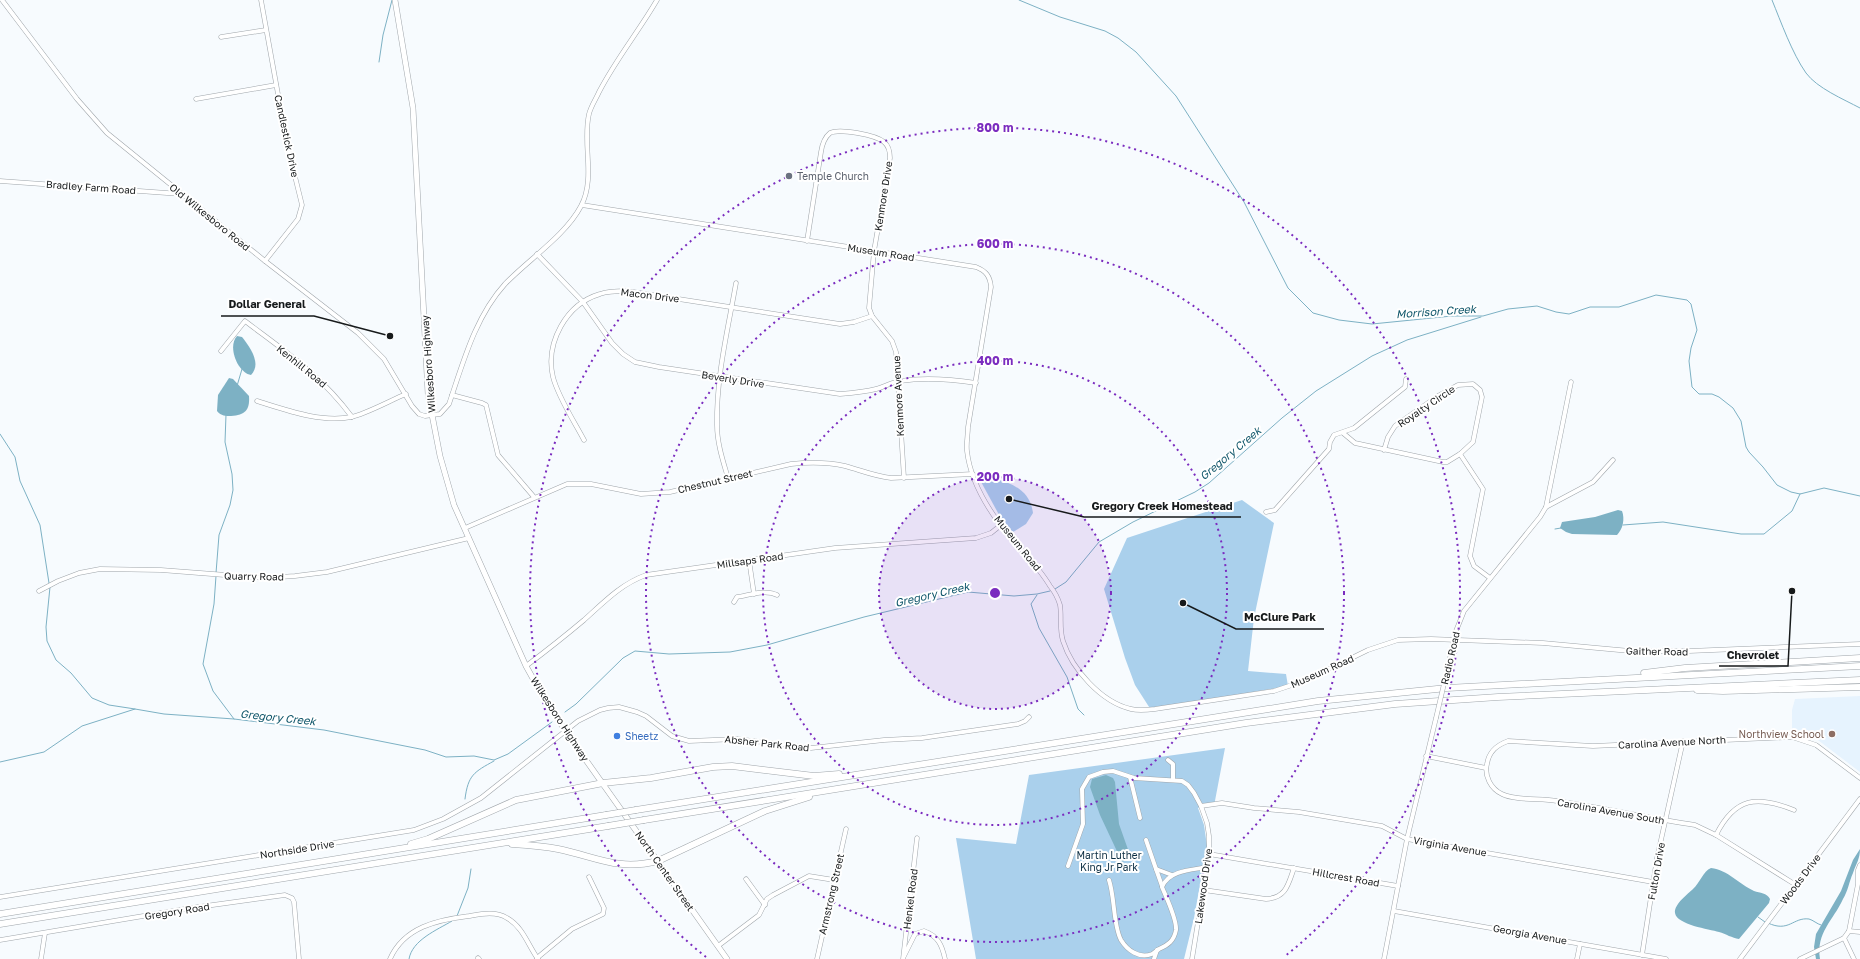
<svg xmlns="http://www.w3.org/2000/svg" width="1860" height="959" viewBox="0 0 1860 959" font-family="'Golos Text',sans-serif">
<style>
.built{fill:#e6f3fe}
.green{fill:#aad0ec}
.water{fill:#7db1c4}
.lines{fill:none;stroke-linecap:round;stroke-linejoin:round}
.stream{stroke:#7db1c4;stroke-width:1}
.minor-casing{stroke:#9fa5aa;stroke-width:5}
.major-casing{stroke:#9fa5aa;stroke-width:6}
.highway-casing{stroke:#9fa5aa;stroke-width:7}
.minor{stroke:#fff;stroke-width:4}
.major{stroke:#fff;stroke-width:5}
.highway{stroke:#fff;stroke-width:6}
.minor-bridge-casing{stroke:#9fa5aa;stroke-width:5;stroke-linecap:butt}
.highway-bridge-casing{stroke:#9fa5aa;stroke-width:7;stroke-linecap:butt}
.minor-bridge{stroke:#fff;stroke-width:4}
.highway-bridge{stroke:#fff;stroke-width:6}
.ring{fill:none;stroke:#7b2cbf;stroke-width:2;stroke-dasharray:2 4}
.worship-dot{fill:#6b7280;stroke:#fff;stroke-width:1.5}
.education-dot{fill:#8d6e63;stroke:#fff;stroke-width:1.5}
.shop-dot{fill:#3f7fe0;stroke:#fff;stroke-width:1.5}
.labels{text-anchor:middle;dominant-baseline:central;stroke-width:4;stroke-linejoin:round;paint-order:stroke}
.street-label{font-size:10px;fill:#171a1b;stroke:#fff}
.worship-label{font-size:10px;fill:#5b616d;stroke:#fff;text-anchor:start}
.education-label{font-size:10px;fill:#785e54;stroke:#fff;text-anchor:end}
.shop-label{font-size:10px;fill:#366cbe;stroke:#fff;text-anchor:start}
.park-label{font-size:10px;fill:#0c2e43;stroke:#fff}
.water-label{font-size:11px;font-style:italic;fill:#0f566a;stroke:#fff}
.centre{fill:#7b2cbf;stroke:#fff;stroke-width:2}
.ring-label{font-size:12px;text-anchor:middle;font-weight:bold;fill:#7b2cbf;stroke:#fff;stroke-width:4;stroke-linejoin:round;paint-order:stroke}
.leader{fill:none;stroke:#171a1b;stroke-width:1.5}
.callout-dot{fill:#171a1b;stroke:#fff;stroke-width:1.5}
.callout-label{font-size:11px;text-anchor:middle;font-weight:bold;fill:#171a1b;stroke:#fff;stroke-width:4;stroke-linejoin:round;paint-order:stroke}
</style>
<rect width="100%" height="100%" fill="#f7fbfe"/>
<!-- built -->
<path class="built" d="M1860,696V772L1814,737L1792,731V710L1795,699Z"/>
<!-- green -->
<g class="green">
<path d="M994,478C1014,484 1030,491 1033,513L1026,524L1013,532L1003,522L980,480Z"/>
<path d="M1242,500L1274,523L1254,618L1248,671L1286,674L1288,686L1151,710L1135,685L1125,658L1104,589L1127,538Z"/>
<path d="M1225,748L1214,806H1205L1198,808L1204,825L1207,846L1194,918L1184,959H976L956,838L1016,844L1029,775Z"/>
</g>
<!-- water -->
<g class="water">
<path d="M237,336L242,337C250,347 262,364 251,375C238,373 227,347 237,336Z"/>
<path d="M229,378L233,379L249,396C250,410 245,415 231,416C226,416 221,416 217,411L218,395Z"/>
<path d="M1618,510L1622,511C1625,519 1623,529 1617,535L1572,534L1566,532L1560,528L1562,522L1595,517Z"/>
<path d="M1106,775L1113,778L1115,782L1119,824L1131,858L1122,862L1100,815L1090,787L1092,779Z"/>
<path d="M1860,849C1860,859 1856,864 1853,873C1849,882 1848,891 1843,899C1833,921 1816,932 1820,959H1816L1814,947L1816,934L1841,891L1853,860Z"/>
<path d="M1711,868C1728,870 1739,884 1754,891C1760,893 1767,893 1770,899L1769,903L1739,939C1732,938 1726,934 1719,932C1709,929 1677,925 1675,913C1674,904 1688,894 1693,889C1700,883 1703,871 1711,868Z"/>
</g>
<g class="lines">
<!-- stream -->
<g class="stream">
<path d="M1019,0L1060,17L1105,31L1118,38L1136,52L1176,96L1244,202L1288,288L1313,313L1339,320L1372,324L1452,316H1483L1508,309L1537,306L1556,312L1569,314L1590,307H1619L1656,295L1687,300L1691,304L1697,330L1691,348L1689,361L1692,387L1699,394H1712L1719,397L1733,408L1741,421L1746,447L1749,452L1763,467L1777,485L1791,492L1800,494L1824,488L1860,496"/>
<path d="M1772,0C1781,22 1792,53 1806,73C1817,88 1843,99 1860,108"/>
<path d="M379,62L383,35L392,0"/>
<path d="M237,386L242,369"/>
<path d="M0,434L15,457L20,481L40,525L49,583"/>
<path d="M1623,525L1663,522L1741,534H1764L1792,511L1800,494"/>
<path d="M1555,529L1561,528"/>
<path d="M216,573L219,535L230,505L233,490L232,474L225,442L226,415"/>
<path d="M216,576L214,604L203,664L213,691L234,719"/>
<path d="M50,587L46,627L47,641L56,660L71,673L92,698L109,705L135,709"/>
<path d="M1055,589L1066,582L1099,542L1133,522L1195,492L1209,483L1282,418L1316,391L1372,356L1407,340L1481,317"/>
<path d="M1037,595L1031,604L1039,628L1067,677L1078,709L1084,715"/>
<path d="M565,712L576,704L623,658L635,651L669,654L730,652L767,645L864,617L968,592L1014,596L1037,594L1050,591"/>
<path d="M0,762L44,752L82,726L135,709L164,714L234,719L324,730L425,750L446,757L474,756L494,760L508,754L552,722"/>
<path d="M465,799C468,775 474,772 494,761"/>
<path d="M457,916L468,888L471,869"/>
<path d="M1758,917L1765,922"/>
<path d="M1768,923C1789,933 1793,917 1809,919C1813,920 1817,924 1821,925"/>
<path d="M409,959C412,940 437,930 452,921"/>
</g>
<defs>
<g id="minor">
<path d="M2,0L77,99L107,133L265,261L358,333L384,359L412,406L419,414L425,416L440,414L449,404C463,363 475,317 505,284C528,260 566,235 581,206C596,178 582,144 589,114C591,106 596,99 599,92C616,59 639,31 657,0"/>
<path d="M261,0L287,144L302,205L298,219L265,261"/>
<path d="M221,37L266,30"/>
<path d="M196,99L276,85"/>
<path d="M0,181L181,194"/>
<path d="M582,205L976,267C986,271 990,276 991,287L968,427C968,435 966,443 967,451C970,478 986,506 1002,527C1018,547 1037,564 1050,586C1054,591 1058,598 1060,605C1062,617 1059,628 1063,641C1072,669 1101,702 1131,709C1139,711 1147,710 1155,709L1274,691L1298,683L1321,673L1368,650L1398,640L1431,639L1543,643L1630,651H1689L1860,644"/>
<path d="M807,241L821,152C822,145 824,138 830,133C839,128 876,135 884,142C889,146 890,151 890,158L874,251L869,308L872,316L892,341L896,352L904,478"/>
<path d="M537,254L583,302L612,343L623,354L635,362L659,367L840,394C852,393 864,392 876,389C884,387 892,382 900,381C926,377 950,379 976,383"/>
<path d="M221,351L245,321C286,352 321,375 352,417"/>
<path d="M452,395L482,403L486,405L498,455L534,497"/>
<path d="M257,401C286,410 321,423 351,417C366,414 391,400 406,394"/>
<path d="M1343,433L1355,443L1443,462H1447L1460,454L1473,442L1482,397L1480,390L1473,384L1458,385L1438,396L1402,421L1395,426L1388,437L1384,450"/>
<path d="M584,440C574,421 558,397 553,377C545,343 566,304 600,294C608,291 618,291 627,291L840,324L854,322L872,316"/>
<path d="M1460,454L1483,489L1470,556L1474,566L1490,578"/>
<path d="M728,478C723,461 717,443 717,425C716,377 728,329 736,283"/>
<path d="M1546,507L1593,482L1613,460"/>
<path d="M1266,512L1275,510L1329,449L1330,442L1334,435L1354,428L1405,387L1406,379"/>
<path d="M465,528L567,484H591L641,494L670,492L791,464C810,462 827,462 845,466C860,470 874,476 891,478L973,474"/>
<path d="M749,560L754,594"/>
<path d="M39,591L58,581L79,573L100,569L161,570L264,578L295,576L327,572L469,538"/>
<path d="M734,602L737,597C750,595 766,589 777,595"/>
<path d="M526,666C546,651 565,636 584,620C604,602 621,584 646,575L835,548L976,538L991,533L1001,525"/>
<path d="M1447,671L1456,631L1464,611L1540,517L1546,507L1571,382"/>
<path d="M1426,756L1486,768"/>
<path d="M1168,760L1173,764V780"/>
<path d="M1130,777L1140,818"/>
<path d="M1201,806L1222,803L1254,808L1299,812L1382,826L1407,839L1653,882"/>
<path d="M1716,835C1735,797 1757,795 1794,810"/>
<path d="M1146,840L1156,869L1172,875"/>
<path d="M1209,854L1398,886"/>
<path d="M1068,866L1083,824L1082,789L1089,777L1103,772L1113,771L1134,778L1182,781L1188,785L1194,793L1201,806L1207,823L1209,836V854L1192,959"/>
<path d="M1156,869L1162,886"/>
<path d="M746,879L765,905"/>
<path d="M1109,880C1115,898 1113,925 1121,940C1127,950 1139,959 1152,954C1154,953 1156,951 1159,949C1168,945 1174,941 1176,930C1177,919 1166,897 1162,887C1169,870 1192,870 1208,867"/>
<path d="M1796,885L1716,835L1695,825C1649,818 1603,808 1557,801C1541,798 1516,801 1502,794C1491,789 1484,776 1487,764C1489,751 1497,745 1508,741L1593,746L1792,737L1816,745L1860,778"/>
<path d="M1204,890L1266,899C1286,898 1288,885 1294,868"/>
<path d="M0,897L414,830L443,819L481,798L578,721L600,710L608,708L619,707L637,712L646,716L672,736L689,741L737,739L811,748L884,740L922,738L1018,724L1025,721L1029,717"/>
<path d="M1394,911L1666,959"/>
<path d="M1849,931L1858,884V870L1860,865"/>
<path d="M1844,938L1854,959"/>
<path d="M0,940L191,908L285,895L292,898L294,902L299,959"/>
<path d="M718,946L759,915L767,899L773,895L809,876L834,880"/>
<path d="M1642,955L1657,858L1683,741"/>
<path d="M904,956L915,934L924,931C938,936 942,945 945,959"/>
<path d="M478,958L479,959"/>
<path d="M537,958L572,929L603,914L604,908L589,877"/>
<path d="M41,959L45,933"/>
<path d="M390,959C404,927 437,920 469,916C481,914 496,911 507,918C523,927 528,945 538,959"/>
<path d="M817,959L846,829"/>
<path d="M903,959L917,838"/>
<path d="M1154,959L1157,950"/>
<path d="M1384,959L1407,839L1436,718"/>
<path d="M1577,959L1580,944"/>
<path d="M1740,959L1860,799"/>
<path d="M1800,959L1844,938L1849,931L1860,932"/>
</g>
<path id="major" d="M395,0L413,108L428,394L440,456L454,505L526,666L541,693L566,732L727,959"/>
<g id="highway">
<path d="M1644,673L1685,668L1860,658"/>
<path d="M1697,690L1723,691L1860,687"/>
<path d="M636,810L1318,701L1447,688L1860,666"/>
<path d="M644,820L1246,723L1395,704L1498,697L1860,680"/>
<path d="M411,844L428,839L516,800L603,783L651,778L713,767L732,766L814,776L839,774"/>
<path d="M512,844C528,845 543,846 558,849C597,857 617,871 658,861L765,811L809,797"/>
<path d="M0,914L606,815"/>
<path d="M0,924L608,826"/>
</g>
</defs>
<!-- minor casing -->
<use href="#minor" class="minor-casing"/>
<!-- major casing -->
<use href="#major" class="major-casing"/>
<!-- highway casing -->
<use href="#highway" class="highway-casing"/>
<!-- minor -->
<use href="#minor" class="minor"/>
<!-- major -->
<use href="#major" class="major"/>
<!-- highway -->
<use href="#highway" class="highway"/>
<defs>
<path id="minor-bridge" d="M1436,718L1447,671"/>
<g id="highway-bridge">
<path d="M606,815L636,810"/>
<path d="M608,826L644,820"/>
</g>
</defs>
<!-- minor-bridge casing -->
<use href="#minor-bridge" class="minor-bridge-casing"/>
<!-- highway-bridge casing -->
<use href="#highway-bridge" class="highway-bridge-casing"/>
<!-- minor-bridge -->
<use href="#minor-bridge" class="minor-bridge"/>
<!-- highway-bridge -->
<use href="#highway-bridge" class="highway-bridge"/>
</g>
<!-- distance rings -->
<circle cx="995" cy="593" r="116" fill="#7b2cbf" fill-opacity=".12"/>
<g class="ring">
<circle cx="995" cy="593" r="116"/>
<circle cx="995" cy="593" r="232"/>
<circle cx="995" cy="593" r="349"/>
<path d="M706 957A465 465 0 1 1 1284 957"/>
</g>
<!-- markers -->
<circle class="worship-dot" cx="789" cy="176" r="4"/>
<circle class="education-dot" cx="1832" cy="734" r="4"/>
<circle class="shop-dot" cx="617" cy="736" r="4"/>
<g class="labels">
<!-- street labels -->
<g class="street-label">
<text transform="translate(287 136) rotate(78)">Candlestick Drive</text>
<text transform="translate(91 187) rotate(4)">Bradley Farm Road</text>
<text transform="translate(883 196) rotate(-81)">Kenmore Drive</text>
<text transform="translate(210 217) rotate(39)">Old Wilkesboro Road</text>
<text transform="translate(881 252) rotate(9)">Museum Road</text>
<text transform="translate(650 295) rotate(7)">Macon Drive</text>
<text transform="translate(428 364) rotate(-94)">Wilkesboro Highway</text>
<text transform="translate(302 366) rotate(39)">Kenhill Road</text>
<text transform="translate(733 379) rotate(9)">Beverly Drive</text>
<text transform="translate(898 396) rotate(-93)">Kenmore Avenue</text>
<text transform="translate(1426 406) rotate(-34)">Royalty Circle</text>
<text transform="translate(715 481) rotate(-13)">Chestnut Street</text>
<text transform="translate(1018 543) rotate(51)">Museum Road</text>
<text transform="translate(750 560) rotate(-8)">Millsaps Road</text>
<text transform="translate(254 576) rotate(1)">Quarry Road</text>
<text transform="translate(1657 651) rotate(1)">Gaither Road</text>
<text transform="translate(1450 658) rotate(-77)">Radio Road</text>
<text transform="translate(1322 671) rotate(-24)">Museum Road</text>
<text transform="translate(560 719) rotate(57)">Wilkesboro Highway</text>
<text transform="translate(1672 742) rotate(-3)">Carolina Avenue North</text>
<text transform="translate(767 743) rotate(6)">Absher Park Road</text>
<text transform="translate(1611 811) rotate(10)">Carolina Avenue South</text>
<text transform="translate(1450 846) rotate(10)">Virginia Avenue</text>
<text transform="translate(297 849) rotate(-9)">Northside Drive</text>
<text transform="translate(665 871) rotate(55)">North Center Street</text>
<text transform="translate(1656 871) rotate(-80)">Fulton Drive</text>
<text transform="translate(1346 877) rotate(10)">Hillcrest Road</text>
<text transform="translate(1800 879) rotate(-53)">Woods Drive</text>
<text transform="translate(1203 886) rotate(-82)">Lakewood Drive</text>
<text transform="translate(831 894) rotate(-77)">Armstrong Street</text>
<text transform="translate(910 899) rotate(-83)">Henkel Road</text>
<text transform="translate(177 911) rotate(-9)">Gregory Road</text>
<text transform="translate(1530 934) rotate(10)">Georgia Avenue</text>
</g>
<!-- worship labels -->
<g class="worship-label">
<text x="797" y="176">Temple Church</text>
</g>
<!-- education labels -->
<g class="education-label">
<text x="1824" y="734">Northview School</text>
</g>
<!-- shop labels -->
<g class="shop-label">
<text x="625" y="736">Sheetz</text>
</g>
<!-- park labels -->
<g class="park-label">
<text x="1109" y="855">Martin Luther<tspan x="1109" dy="12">King Jr Park</tspan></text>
</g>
<!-- water labels -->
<g class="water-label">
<text transform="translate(1436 311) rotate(-4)">Morrison Creek</text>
<text transform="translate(1230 453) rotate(-40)">Gregory Creek</text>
<text transform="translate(932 594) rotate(-13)">Gregory Creek</text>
<text transform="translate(278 717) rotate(6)">Gregory Creek</text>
</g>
</g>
<circle cx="995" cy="593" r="6" class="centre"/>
<g class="ring-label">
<text x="995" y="132">800 m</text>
<text x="995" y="248">600 m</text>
<text x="995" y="365">400 m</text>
<text x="995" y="481">200 m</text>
</g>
<!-- callouts -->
<path class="leader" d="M390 336L314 316H221M1009 499L1084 517H1241M1183 603L1236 629H1324M1792 591L1788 666H1719"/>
<g class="callout-dot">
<circle cx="390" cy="336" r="4"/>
<circle cx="1009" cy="499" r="4"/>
<circle cx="1183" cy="603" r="4"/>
<circle cx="1792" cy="591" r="4"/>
</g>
<g class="callout-label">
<text x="267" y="308">Dollar General</text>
<text x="1162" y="510">Gregory Creek Homestead</text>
<text x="1280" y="621">McClure Park</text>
<text x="1753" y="659">Chevrolet</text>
</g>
</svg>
